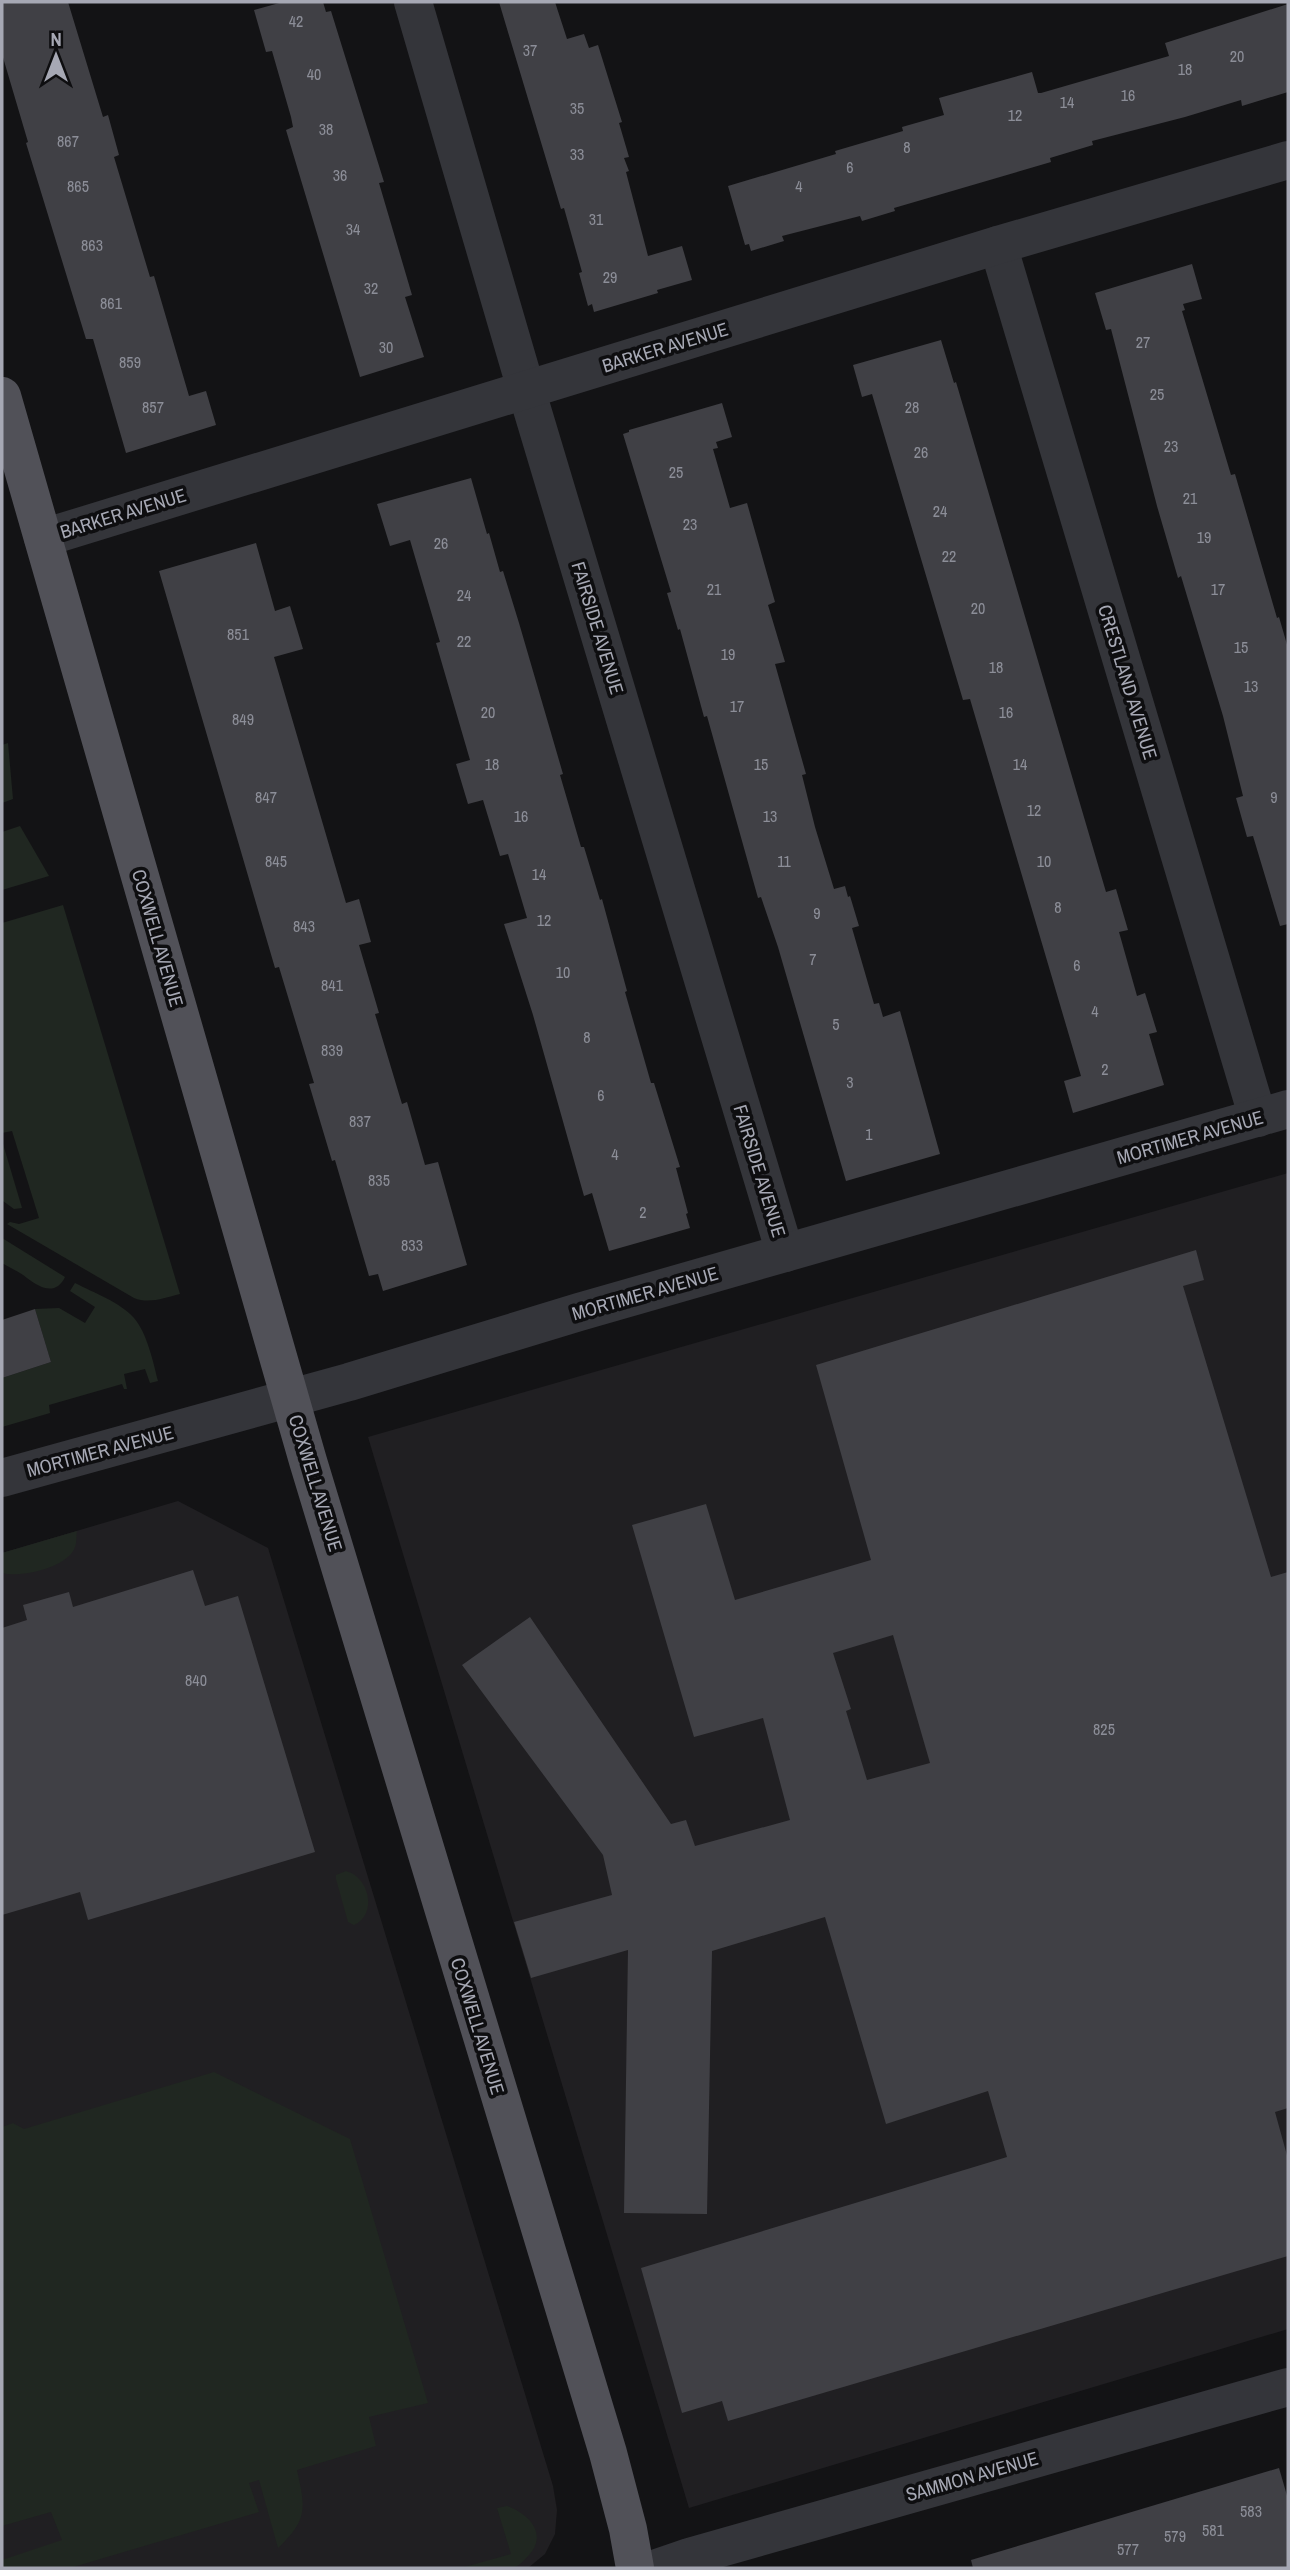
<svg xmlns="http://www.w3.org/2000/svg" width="1290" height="2570" viewBox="0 0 1290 2570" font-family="'Archivo Narrow',sans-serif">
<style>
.built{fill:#201f22}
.green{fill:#202721}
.building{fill:#404045;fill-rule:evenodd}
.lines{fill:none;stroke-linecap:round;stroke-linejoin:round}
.minor{stroke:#34353a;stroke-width:38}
.major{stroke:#515158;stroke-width:38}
.labels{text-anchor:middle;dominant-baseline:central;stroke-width:7;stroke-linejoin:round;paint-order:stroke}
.number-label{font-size:16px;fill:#8c8e98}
.street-label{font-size:19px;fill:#a6a8b4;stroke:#0e0e10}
</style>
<rect width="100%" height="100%" fill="#131315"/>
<!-- built -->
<g class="built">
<path d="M1288,1173V2329L689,2508L368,1437Z"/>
<path d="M178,1501L268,1548L553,2486L557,2510L555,2534L545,2554L528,2568H2V1553Z"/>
</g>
<!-- green -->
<g class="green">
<path d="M8,743L13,799L2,803V745Z"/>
<path d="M20,826L49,876L2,890V832Z"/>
<path d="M63,905L180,1294C164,1298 149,1304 134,1298L7,1224L10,1222L19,1224L39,1218L12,1131L2,1133V923Z"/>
<path d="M2,1144H3L22,1208L14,1209L3,1201Z"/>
<path d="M2,1238L65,1277C56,1296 40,1288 27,1278C20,1272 10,1268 2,1263Z"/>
<path d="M75,1283C94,1293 120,1302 134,1318C147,1333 153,1361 158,1381L150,1383L145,1369L124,1374L127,1389H124L122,1384L49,1405L50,1413L2,1427V1378L51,1362L35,1309L59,1308L85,1323L95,1307L70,1291Z"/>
<path d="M77,1531C76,1536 77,1543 75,1547C68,1568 20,1578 2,1573V1553Z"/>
<path d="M346,1871C369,1877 378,1914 354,1925L348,1922L336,1879V1875Z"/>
<path d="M214,2072L350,2139L428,2403L369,2417L376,2446L297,2470C305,2507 309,2519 278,2548L259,2480L249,2483L259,2512L70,2568H2V2560L62,2540L51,2512L2,2526V2127L13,2123L24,2129Z"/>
<path d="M507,2506C529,2514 548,2534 529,2555C524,2560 519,2567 512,2568C497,2570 477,2568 461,2568L511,2554L497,2508Z"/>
</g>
<!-- building -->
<g class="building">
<path d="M2,2H68L103,117L108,115L119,155L114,157L150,277L154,276L189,396L206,391L216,425L126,453L93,339H86L26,143L28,142L2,54Z"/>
<path d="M283,2H323L326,12L331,11L384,182L379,183L412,295L405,297L424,357L360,377L286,130L293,127L291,117L272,51L266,52L254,10Z"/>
<path d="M499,2H555L567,39L584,34L589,48L598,45L622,122L619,123L629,157L624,158L629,171L626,172L648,256L682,246L692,280L657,290L658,293L594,312L592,304L588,306L579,273L582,272L564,208L561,209Z"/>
<path d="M1288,4V92L1242,106L1241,100L1185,117L1092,141L1093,145L1050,158L1051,162L894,208L895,211L862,221L860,216L782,236L784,241L751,251L749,244L745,245L728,186L836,154L835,151L903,131L902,127L944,115L939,98L1032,72L1038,93H1041L1169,56L1165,43Z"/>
<path d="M1192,264L1202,299L1183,304L1185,310L1182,311L1231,475L1235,474L1277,618L1279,617L1288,648V924L1280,926L1253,836L1247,837L1236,798L1243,796L1223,716L1181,576L1178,578L1157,506L1111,329L1106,330L1095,293Z"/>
<path d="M941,340L954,383L956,382L1106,892L1116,889L1128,930L1119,932L1137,996L1145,993L1157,1032L1149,1034L1164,1085L1073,1113L1064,1081L1081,1076L1003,811L970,699L963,700L872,394L862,397L853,365Z"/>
<path d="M722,403L732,437L716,442L718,448L713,449L730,508L747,503L775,602L768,605L785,662L775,664L806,774L802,775L815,827L834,889L845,886L848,897L850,896L859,926L852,928L874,1004L879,1003L883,1017L900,1011L940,1154L846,1181L778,947L761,897L758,898L707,716L704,717L680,629L678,630L667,593L671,592L623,434L629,432V430Z"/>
<path d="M471,478L487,534L489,533L500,572L503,571L519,623L563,774L560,775L581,847H584L600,900L602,899L627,991L625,992L651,1083H654L680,1167L676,1168L688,1213L686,1214L690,1228L609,1251L592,1193L584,1196L533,1015L504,924L527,918L508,854L500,856L483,800L468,804L456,764L470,760L436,643L440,642L422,581L410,540L390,546L377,504Z"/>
<path d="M256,543L275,611L290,606L303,649L274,657L346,903L359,899L371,942L359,945L379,1013L375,1014L402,1104L407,1102L425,1165L438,1162L467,1265L383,1291L378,1274L369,1276L335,1160L332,1161L309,1084L314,1083L279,967L275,968L159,571Z"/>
<path d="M1196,1250L1204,1280L1183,1286L1271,1577L1288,1572V2108L1275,2112L1288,2159V2256L728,2421L722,2401L682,2413L641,2268L1007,2157L988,2091L886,2124L825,1917L712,1951L707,2214L624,2213L628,1950L531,1978L514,1922L612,1895L603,1855L462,1665L530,1617L671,1824L686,1820L695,1846L790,1820L763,1718L694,1737L632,1525L706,1504L735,1600L871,1560L816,1365ZM893,1635L930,1763L867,1780L846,1711L851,1709L833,1653Z"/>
<path d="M35,1309L51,1362L2,1378V1320Z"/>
<path d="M193,1570L205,1606L238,1596L315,1852L88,1920L80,1892L2,1915V1628L27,1620L23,1605L69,1592L73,1607Z"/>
<path d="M1279,2468L1288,2499V2568H973L971,2560Z"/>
</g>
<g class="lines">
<!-- minor -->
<g class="minor">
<path d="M413,2L526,389L785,1253"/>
<path d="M998,245L1258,1118"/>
<path d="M43,538L998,245L1288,160"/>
<path d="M2,1478L349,1382L579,1312L1288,1109"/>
<path d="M657,2568L689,2557L1288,2387"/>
</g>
<!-- major -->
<path class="major" d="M2,396L308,1461L608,2453L628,2529L635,2568"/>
</g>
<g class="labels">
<!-- number labels -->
<g class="number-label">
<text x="296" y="21">42</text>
<text x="530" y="50">37</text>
<text x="1237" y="56">20</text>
<text x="1185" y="69">18</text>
<text x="314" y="74">40</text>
<text x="1128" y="95">16</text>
<text x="1067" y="102">14</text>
<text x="577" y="108">35</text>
<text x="1015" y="115">12</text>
<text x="326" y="129">38</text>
<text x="68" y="141">867</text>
<text x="907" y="147">8</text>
<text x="577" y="154">33</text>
<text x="850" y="167">6</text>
<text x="340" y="175">36</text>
<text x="78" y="186">865</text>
<text x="799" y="186">4</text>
<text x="596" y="219">31</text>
<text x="353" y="229">34</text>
<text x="92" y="245">863</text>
<text x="610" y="277">29</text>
<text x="371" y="288">32</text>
<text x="111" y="303">861</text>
<text x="1143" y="342">27</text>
<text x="386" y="347">30</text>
<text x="130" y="362">859</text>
<text x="1157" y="394">25</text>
<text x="153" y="407">857</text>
<text x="912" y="407">28</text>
<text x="1171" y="446">23</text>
<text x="921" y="452">26</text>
<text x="676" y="472">25</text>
<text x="1190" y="498">21</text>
<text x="940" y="511">24</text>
<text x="690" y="524">23</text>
<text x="1204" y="537">19</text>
<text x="441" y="543">26</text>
<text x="949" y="556">22</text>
<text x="714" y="589">21</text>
<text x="1218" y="589">17</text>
<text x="464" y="595">24</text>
<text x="978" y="608">20</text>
<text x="238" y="634">851</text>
<text x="464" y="641">22</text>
<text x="1241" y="647">15</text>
<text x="728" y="654">19</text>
<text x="996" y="667">18</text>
<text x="1251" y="686">13</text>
<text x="737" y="706">17</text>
<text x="488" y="712">20</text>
<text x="1006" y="712">16</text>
<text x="243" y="719">849</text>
<text x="492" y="764">18</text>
<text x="761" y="764">15</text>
<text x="1020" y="764">14</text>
<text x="266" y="797">847</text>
<text x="1274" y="797">9</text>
<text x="1034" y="810">12</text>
<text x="521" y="816">16</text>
<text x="770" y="816">13</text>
<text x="276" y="861">845</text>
<text x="784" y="861">11</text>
<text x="1044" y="861">10</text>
<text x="539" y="874">14</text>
<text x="1058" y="907">8</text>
<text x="817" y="913">9</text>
<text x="544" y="920">12</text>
<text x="304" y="926">843</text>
<text x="813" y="959">7</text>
<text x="1077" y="965">6</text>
<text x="563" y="972">10</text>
<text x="332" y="985">841</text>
<text x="1095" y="1011">4</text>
<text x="836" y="1024">5</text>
<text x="587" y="1037">8</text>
<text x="332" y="1050">839</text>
<text x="1105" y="1069">2</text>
<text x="850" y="1082">3</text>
<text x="601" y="1095">6</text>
<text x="360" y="1121">837</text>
<text x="869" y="1134">1</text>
<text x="615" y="1154">4</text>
<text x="379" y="1180">835</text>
<text x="643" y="1212">2</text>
<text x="412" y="1245">833</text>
<text x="196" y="1680">840</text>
<text x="1104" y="1729">825</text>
<text x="1251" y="2511">583</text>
<text x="1213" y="2530">581</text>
<text x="1175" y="2536">579</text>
<text x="1128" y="2549">577</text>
</g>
<!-- street labels -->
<g class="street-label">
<text transform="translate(665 347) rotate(-17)">BARKER AVENUE</text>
<text transform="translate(123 513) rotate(-17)">BARKER AVENUE</text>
<text transform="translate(598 628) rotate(73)">FAIRSIDE AVENUE</text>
<text transform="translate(1128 682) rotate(73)">CRESTLAND AVENUE</text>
<text transform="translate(158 938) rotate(74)">COXWELL AVENUE</text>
<text transform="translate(1190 1137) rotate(-16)">MORTIMER AVENUE</text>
<text transform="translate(760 1171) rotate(73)">FAIRSIDE AVENUE</text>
<text transform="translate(645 1293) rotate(-16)">MORTIMER AVENUE</text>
<text transform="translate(100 1451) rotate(-15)">MORTIMER AVENUE</text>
<text transform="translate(316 1483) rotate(73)">COXWELL AVENUE</text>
<text transform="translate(478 2026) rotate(73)">COXWELL AVENUE</text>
<text transform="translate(972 2476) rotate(-16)">SAMMON AVENUE</text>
</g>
</g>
<!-- border -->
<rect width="1290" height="2570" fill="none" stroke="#a6a8b4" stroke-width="7"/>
<!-- north arrow -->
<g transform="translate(56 56)" stroke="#0e0e10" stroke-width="5" paint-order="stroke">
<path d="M0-5L12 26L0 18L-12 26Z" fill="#a6a8b4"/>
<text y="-10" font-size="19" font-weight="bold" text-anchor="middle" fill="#a6a8b4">N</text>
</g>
</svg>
